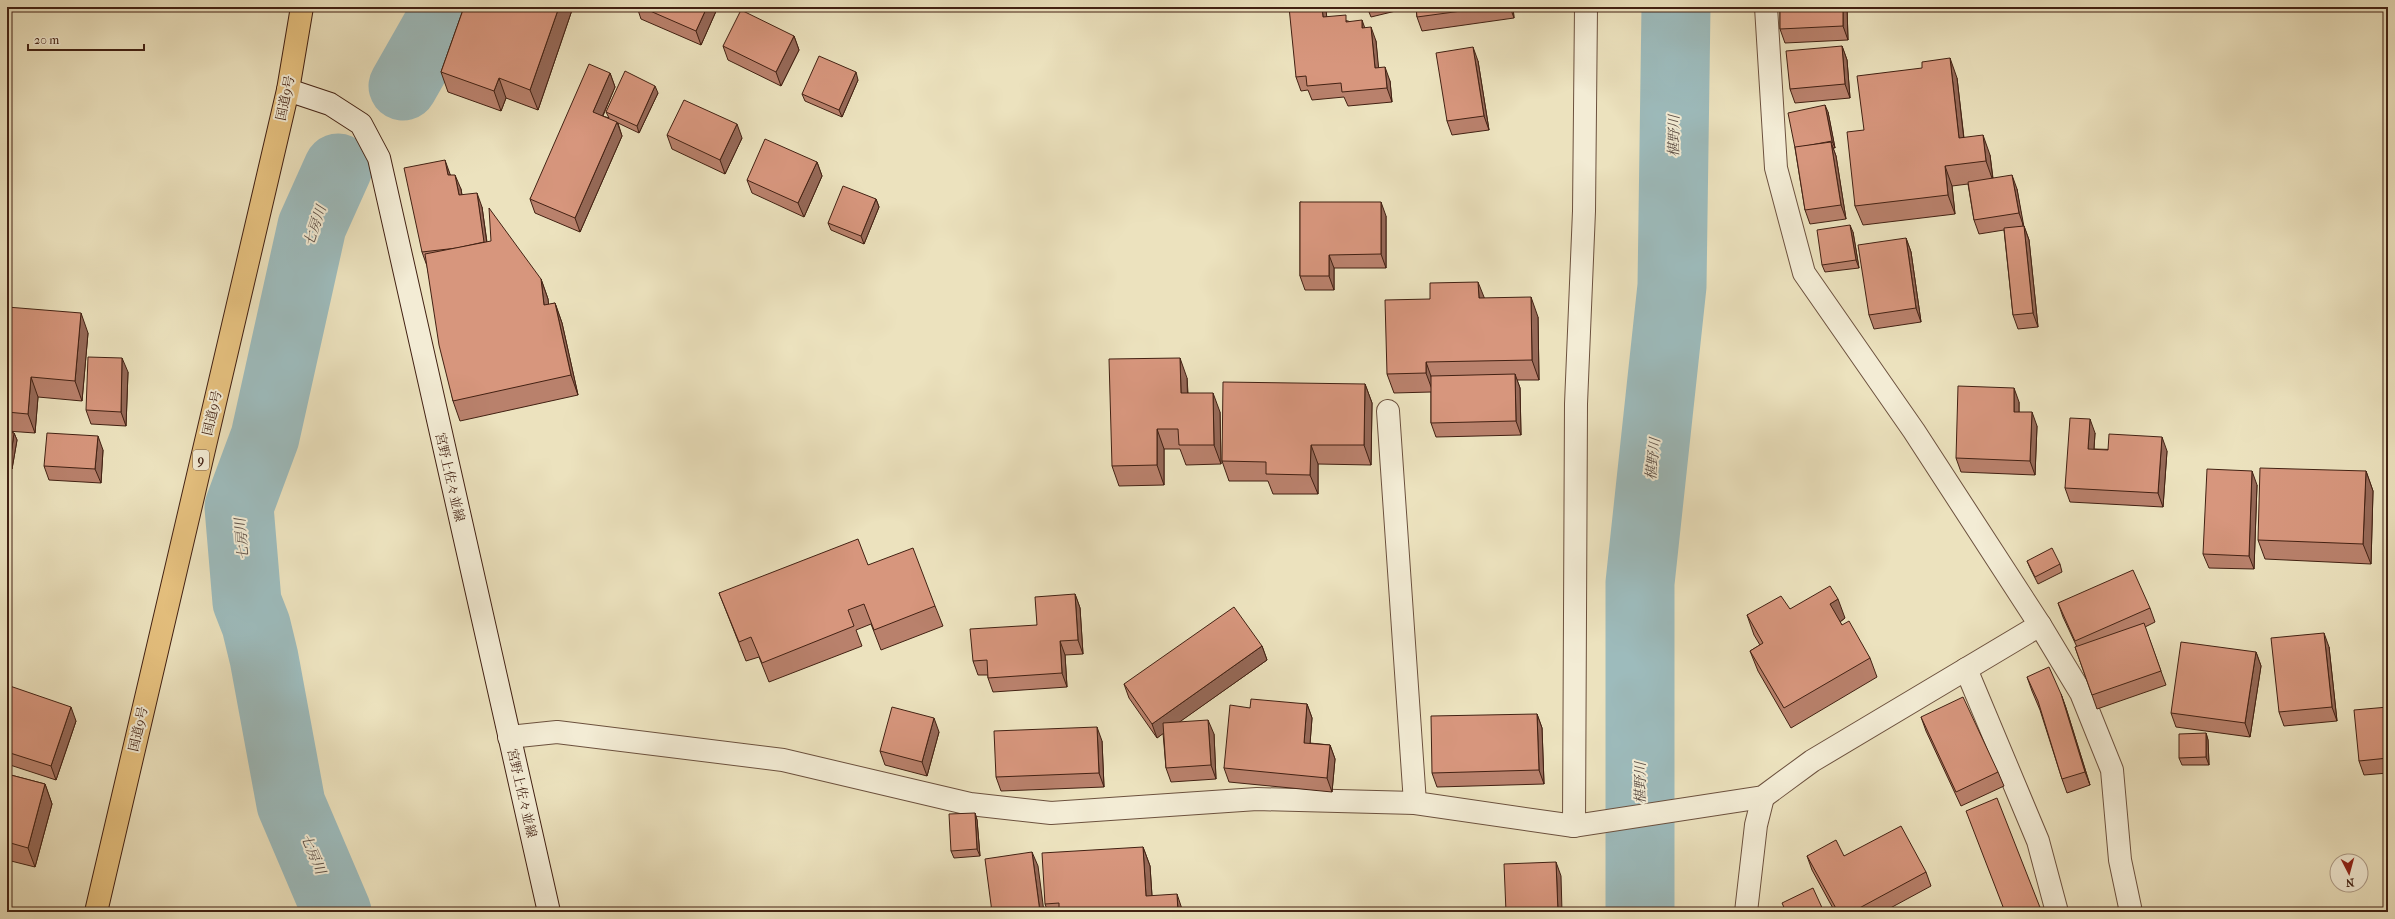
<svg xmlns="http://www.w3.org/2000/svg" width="2395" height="919" viewBox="0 0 2395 919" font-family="'IM FELL French Canon','Noto Serif JP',serif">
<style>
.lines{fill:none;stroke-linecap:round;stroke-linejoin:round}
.river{stroke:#9dbbbc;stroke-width:69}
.street-casing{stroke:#6c513e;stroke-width:24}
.secondary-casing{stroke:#422113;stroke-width:24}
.highway-casing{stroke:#422113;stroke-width:24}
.street{stroke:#f3ecd5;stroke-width:22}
.secondary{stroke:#f3ecd5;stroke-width:22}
.highway{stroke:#e6c17f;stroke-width:22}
.wall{fill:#b9816c;stroke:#422113}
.shaded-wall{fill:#966958;stroke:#422113}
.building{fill:#d7967d;stroke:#422113}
.labels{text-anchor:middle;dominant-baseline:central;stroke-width:4;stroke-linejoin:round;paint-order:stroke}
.shield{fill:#f3ecd5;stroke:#775e4d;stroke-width:1}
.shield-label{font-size:12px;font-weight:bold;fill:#422113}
.street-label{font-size:13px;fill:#422113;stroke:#f3ecd5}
.water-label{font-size:14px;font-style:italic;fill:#5d4f46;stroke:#f3ecd5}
</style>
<rect width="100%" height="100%" fill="#ece2be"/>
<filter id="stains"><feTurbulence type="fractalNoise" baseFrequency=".005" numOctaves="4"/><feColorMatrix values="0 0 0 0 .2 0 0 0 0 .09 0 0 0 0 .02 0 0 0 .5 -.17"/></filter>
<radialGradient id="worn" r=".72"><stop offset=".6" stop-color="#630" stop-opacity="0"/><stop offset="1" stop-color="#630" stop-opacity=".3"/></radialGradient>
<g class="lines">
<!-- river -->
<g class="river">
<path d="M403,86L448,7"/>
<path d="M337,912L291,804L264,658L256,625L247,602L239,507L265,437L312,226L338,168"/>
<path d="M1640,912V583L1672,286L1676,7"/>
</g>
<defs>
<g id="street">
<path d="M1766,7L1776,168L1804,273L1914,431L2040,625L2081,693L2112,770L2120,860L2131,912"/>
<path d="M1388,411L1415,803"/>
<path d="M1966,669L2038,841L2057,912"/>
<path d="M509,737L557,732L783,760L970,804L1051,813L1257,799L1415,803L1574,826L1763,797L1812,761L2040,625"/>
<path d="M1574,826L1576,404L1584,211L1586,7"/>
<path d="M1746,912L1756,825L1763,797"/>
</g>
<path id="secondary" d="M288,90L330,104L361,124L379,158L549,912"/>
<path id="highway" d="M96,912L288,90L302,7"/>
</defs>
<!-- street casing -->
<use href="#street" class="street-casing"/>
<!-- secondary casing -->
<use href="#secondary" class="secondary-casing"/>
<!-- highway casing -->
<use href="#highway" class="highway-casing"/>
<!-- street -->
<use href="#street" class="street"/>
<!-- secondary -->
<use href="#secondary" class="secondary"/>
<!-- highway -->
<use href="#highway" class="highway"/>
</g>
<!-- wall -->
<g class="wall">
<path d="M464,7H571L572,10L538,110L506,98L501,111L448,92L441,72Z"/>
<path d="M637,7H717V9L701,45L641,19Z"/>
<path d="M1367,7H1404V9L1371,17Z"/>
<path d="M1416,7H1513L1514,18L1422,31L1417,17Z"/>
<path d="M1780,7H1847L1848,40L1785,43L1780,29Z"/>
<path d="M1326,9V17L1348,21L1365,28L1376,41L1378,67L1390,81L1392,102L1348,106L1344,97L1312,100L1308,90L1301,91L1296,77Z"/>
<path d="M794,36L799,50L781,86L728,60L723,46Z"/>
<path d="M1842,46L1847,60L1850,98L1795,103L1790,89Z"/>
<path d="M1478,61L1489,130L1452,135L1447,121Z"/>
<path d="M610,73L615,87L603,116L609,118L606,112L658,93L639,133L618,123L622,136L580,232L535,213L530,199Z"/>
<path d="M1957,78L1964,138L1990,155L1993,178L2017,189L2023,226H2024L2029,240L2038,327L2018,329L2013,315L2004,230L1979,234L1974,220L1968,184L1952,186L1955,214L1863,225L1855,206L1864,130Z"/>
<path d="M858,80L842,117L805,101L802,94Z"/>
<path d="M1828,112L1835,148H1833L1836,156L1846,219L1810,224L1805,210L1795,148Z"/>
<path d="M667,135L742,138L725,174L672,149Z"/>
<path d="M817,162L822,176L804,217L752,193L747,180Z"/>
<path d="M450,174V175L461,189L462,195L482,207L487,242L541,279L548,299V305L555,303L562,323L578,395L460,421L453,401L427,266L422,252Z"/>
<path d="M876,199L879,207L864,244L831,230L828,223Z"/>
<path d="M1300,202L1386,216V268H1334V290H1305L1300,276Z"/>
<path d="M1853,232L1859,268L1825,272L1822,265Z"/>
<path d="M1906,238L1911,252L1921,322L1874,329L1869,315Z"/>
<path d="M7,307L88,333L82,401L38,397L35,433L7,431Z"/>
<path d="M1538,317L1539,380H1517L1520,388L1521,435L1436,437L1431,423V392L1394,393L1387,374Z"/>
<path d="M128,372L126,426L91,424L86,410Z"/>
<path d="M1187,378L1188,393L1220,412L1221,464L1186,465L1180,449H1164V485L1119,486L1112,466Z"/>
<path d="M1365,384L1372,403L1371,465L1318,464V494H1273L1268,481H1229L1222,461Z"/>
<path d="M2019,402V412L2037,426L2035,475L1961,472L1956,458Z"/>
<path d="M7,432L14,433L17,440L12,469H7Z"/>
<path d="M2095,433L2094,449L2167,451L2163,507L2070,502L2065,488Z"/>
<path d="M103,450L101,483L49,480L44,466Z"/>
<path d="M2366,471L2373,491L2371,564L2265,559L2258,540Z"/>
<path d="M2257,485L2254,569L2209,568L2203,554Z"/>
<path d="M2027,561L2060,564L2062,572L2038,584L2030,568Z"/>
<path d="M868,565L935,606L943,626L881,650L871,624L856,630L862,646L769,682L759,657L746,661L719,593Z"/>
<path d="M1075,594L1080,608L1083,654L1065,655L1067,687L993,692L988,678V675H978L973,661L1037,625Z"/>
<path d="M2058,603L2150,608L2155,622L2145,627L2166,685L2097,709L2075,647H2077L2063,617Z"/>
<path d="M1790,609L1845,618L1840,622L1842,625L1870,658L1877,677L1791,728L1758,671L1750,651L1760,645L1754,635L1747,615Z"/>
<path d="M1262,646L1267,660L1179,722L1214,734L1216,779L1171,782L1166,768L1163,733L1157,738L1129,698L1124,684Z"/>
<path d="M2329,647L2337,721L2284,726L2279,712Z"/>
<path d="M2256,652L2261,666L2250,737L2176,727L2171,713Z"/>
<path d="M2027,677L2061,694L2066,708L2090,785L2067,793L2062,779L2040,710L2032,691Z"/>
<path d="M7,685L76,721L56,780L7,764Z"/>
<path d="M1307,704L1312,718L1310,743L1330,745L1335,759L1332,792L1229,782L1224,768L1250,708Z"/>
<path d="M2388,707V773L2364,775L2359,761Z"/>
<path d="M1537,714L1542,728L1544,784L1437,787L1432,773Z"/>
<path d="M1921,717L1998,772L2004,786L1961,806L1926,731Z"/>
<path d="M939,732L927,776L885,765L880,751Z"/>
<path d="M2206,733L2208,740L2209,765H2182L2179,758Z"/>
<path d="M1102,741L1104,787L1001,791L996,777Z"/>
<path d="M7,774L45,784L52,804L35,867L7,860Z"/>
<path d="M975,813L977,820L980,856L954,858L951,851Z"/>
<path d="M1143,847L1150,866L1152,896L1183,912H1048L1045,904Z"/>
<path d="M1807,856H1844L1926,872L1931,886L1883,912H1835L1812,870Z"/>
</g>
<!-- shaded-wall -->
<g class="shaded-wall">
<path d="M559,7H571L572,10L538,110L530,90Z"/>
<path d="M707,7H717V9L701,45L696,31Z"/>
<path d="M1322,7H1325L1326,9L1328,31L1323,17Z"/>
<path d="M1510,7H1513L1514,18Z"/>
<path d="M1843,7H1847L1848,40L1843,26Z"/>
<path d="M1362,20L1367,34L1362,28Z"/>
<path d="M1371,27L1376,41L1380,82L1375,68Z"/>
<path d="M794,36L799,50L781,86L776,72Z"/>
<path d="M1842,46L1847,60L1850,98L1845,84Z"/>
<path d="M1473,47L1478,61L1489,130L1484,116Z"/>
<path d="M1950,58L1957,78L1966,158L1959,138Z"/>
<path d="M1385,67L1390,81L1392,102L1387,88Z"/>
<path d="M856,72L858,80L842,117L839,110Z"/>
<path d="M610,73L615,87L598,126L593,112Z"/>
<path d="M499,78L506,98L501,111L494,91Z"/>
<path d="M655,86L658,93L639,133L637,126Z"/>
<path d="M1825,105L1828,112L1835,148L1832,141Z"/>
<path d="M617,122L622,136L580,232L575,218Z"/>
<path d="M737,124L742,138L725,174L720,160Z"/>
<path d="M1983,135L1990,155L1993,181L1986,161Z"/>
<path d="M1831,142L1836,156L1846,219L1841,205Z"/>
<path d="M445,160L450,174L453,189L448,175Z"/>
<path d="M817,162L822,176L804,217L798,203Z"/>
<path d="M1945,166L1952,186L1955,214L1948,195Z"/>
<path d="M455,175L461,189L464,209L459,195Z"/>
<path d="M2012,175L2017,189L2024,227L2019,213Z"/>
<path d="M477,193L482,207L489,259L484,245Z"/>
<path d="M876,199L879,207L864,244L861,236Z"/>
<path d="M1381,202L1386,216V268L1381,254Z"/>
<path d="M1850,225L1853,232L1859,268L1856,260Z"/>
<path d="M2024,226L2029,240L2038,327L2033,313Z"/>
<path d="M1906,238L1911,252L1921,322L1916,308Z"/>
<path d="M1329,255L1334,268V290L1329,276Z"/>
<path d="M541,279L548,299L551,325L544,305Z"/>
<path d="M1478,282L1486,302L1479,298Z"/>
<path d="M1531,297L1538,317L1539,380L1532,360Z"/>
<path d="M555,303L562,323L578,395L571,375Z"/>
<path d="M81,313L88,333L82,401L75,381Z"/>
<path d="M122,358L128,372L126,426L121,412Z"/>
<path d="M1180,358L1187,378L1188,413L1181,393Z"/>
<path d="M1426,362L1433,382V392L1426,373Z"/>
<path d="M1515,374L1520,388L1521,435L1516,421Z"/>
<path d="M31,377L38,397L35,433L28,414Z"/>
<path d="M1365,384L1372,403L1371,465L1364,445Z"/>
<path d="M2014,388L2019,402V426L2014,412Z"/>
<path d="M1213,393L1220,412L1221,464L1214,445Z"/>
<path d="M2032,412L2037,426L2035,475L2030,461Z"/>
<path d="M2090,419L2095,433L2093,463L2088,449Z"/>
<path d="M1157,429L1164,449V485L1157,465Z"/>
<path d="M14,433L17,440L12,469L10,462Z"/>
<path d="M98,436L103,450L101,483L95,469Z"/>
<path d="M2162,437L2167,451L2163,507L2158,493Z"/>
<path d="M1311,445L1318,464V494L1310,475Z"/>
<path d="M2252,471L2257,485L2254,569L2249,556Z"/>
<path d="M2366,471L2373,491L2371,564L2363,544Z"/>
<path d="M1075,594L1080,608L1083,654L1078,640Z"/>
<path d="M1838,599L1845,618L1837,624L1830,604Z"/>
<path d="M2324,633L2329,647L2337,721L2332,707Z"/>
<path d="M1060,641L1065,655L1067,687L1062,673Z"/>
<path d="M1262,646L1267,660L1157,738L1152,724Z"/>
<path d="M2256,652L2261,666L2250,737L2245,723Z"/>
<path d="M2061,694L2066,708L2090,785L2085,772Z"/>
<path d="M1307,704L1312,718L1309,757L1304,743Z"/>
<path d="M71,707L76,721L56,780L51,766Z"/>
<path d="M1537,714L1542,728L1544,784L1539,770Z"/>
<path d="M934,718L939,732L927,776L922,762Z"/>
<path d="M1208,720L1214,734L1216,779L1211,765Z"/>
<path d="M1097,727L1102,741L1104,787L1099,773Z"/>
<path d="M2206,733L2208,740L2209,765L2206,757Z"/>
<path d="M1330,745L1335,759L1332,792L1327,778Z"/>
<path d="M45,784L52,804L35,867L28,848Z"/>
<path d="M975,813L977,820L980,856L977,849Z"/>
<path d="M1143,847L1150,866L1153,912L1146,896Z"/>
<path d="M1032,852L1038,866L1044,912H1040Z"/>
<path d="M1556,862L1561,876L1562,912H1558Z"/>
<path d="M1177,894L1183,912H1178Z"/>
</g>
<!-- building -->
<g class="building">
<path d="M464,7H559L530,90L499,78L494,91L441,72Z"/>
<path d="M641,7H707L696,31Z"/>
<path d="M1289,7H1322L1323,17L1346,15V22L1362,20V28L1371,27L1375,68L1385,67L1387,88L1342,92L1341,83L1307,86L1306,76L1296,77Z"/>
<path d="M1416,7H1491L1417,17Z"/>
<path d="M1780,7H1843V26L1780,29Z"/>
<path d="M741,10L794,36L776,72L723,46Z"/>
<path d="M1842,46L1845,84L1790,89L1786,51Z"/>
<path d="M1473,47L1484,116L1447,121L1436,53Z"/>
<path d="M819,56L856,72L839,110L802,94Z"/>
<path d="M1950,58L1959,138L1983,135L1986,161L1945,166L1948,195L1855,206L1847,132L1864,130L1857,76L1922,68V62Z"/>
<path d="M589,64L610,73L593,112L617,122L575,218L530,199Z"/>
<path d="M625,71L655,86L637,126L606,112Z"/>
<path d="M684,100L737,124L720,160L667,135Z"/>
<path d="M1825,105L1832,141L1795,148L1788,113Z"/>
<path d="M765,139L817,162L798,203L747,180Z"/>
<path d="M1831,142L1841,205L1805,210L1795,147Z"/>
<path d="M445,160L448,175H455L459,195L477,193L484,242L457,248L422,252L404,168Z"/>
<path d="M2012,175L2019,213L1974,220L1968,182Z"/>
<path d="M843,186L876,199L861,236L828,223Z"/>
<path d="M1300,202H1381V254L1329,255V276H1300Z"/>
<path d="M489,208L541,279L544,305L555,303L571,375L453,401L439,345L425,254L491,241Z"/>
<path d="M1850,225L1856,260L1822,265L1817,230Z"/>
<path d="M2024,226L2033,313L2013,315L2004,228Z"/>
<path d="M1906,238L1916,308L1869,315L1858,245Z"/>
<path d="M1478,282L1479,298L1531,297L1532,360L1426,362V373L1387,374L1385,300L1430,299V283Z"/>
<path d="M7,307L81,313L75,381L31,377L28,414L7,412Z"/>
<path d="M88,357L122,358L121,412L86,410Z"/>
<path d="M1180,358L1181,393H1213L1214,445H1179L1178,429H1157V465L1112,466L1109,359Z"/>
<path d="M1515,374L1516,421L1431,423V376Z"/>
<path d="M1223,382L1365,384L1364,445H1311L1310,475L1266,474V462L1222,461Z"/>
<path d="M1958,386L2014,388V412H2032L2030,461L1956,458Z"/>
<path d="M2070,418L2090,419L2088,449L2108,450L2109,434L2162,437L2158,493L2065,488Z"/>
<path d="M7,432L14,433L10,462H7Z"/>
<path d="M47,433L98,436L95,469L44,466Z"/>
<path d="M2260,468L2366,471L2363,544L2258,540Z"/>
<path d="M2207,469L2252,471L2249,556L2203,554Z"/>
<path d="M858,539L868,565L913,548L935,606L874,630L864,604L848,610L854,626L762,663L751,637L739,642L719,593Z"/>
<path d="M2052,548L2060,564L2035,577L2027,561Z"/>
<path d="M2133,570L2150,608L2075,641L2058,603Z"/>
<path d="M1830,586L1838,599L1830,604L1842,625L1849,621L1870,658L1784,708L1750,651L1763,643L1747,615L1781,596L1790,609Z"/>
<path d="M1075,594L1078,640L1060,641L1062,673L988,678L987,660L973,661L970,629L1037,625L1035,597Z"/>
<path d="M1234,607L1262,646L1152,724L1124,684Z"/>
<path d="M2144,623L2161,671L2092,695L2075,647Z"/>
<path d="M2324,633L2332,707L2279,712L2271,638Z"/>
<path d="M2181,642L2256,652L2245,723L2171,713Z"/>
<path d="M2049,667L2061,694L2085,772L2062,779L2038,701L2027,677Z"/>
<path d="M7,685L71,707L51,766L7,752Z"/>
<path d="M1963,697L1998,772L1956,792L1921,717Z"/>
<path d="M1251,699L1307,704L1304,743L1330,745L1327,778L1224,768L1230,705L1250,708Z"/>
<path d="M892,707L934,718L922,762L880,751Z"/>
<path d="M2388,707V758L2359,761L2354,710Z"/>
<path d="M1537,714L1539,770L1432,773L1431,716Z"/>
<path d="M1208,720L1211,765L1166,768L1163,723Z"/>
<path d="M1097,727L1099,773L996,777L994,731Z"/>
<path d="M2206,733V757L2179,758V734Z"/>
<path d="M7,774L45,784L28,848L7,842Z"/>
<path d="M1997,798L2041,910L2037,912H2005L1966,811Z"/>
<path d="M975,813L977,849L951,851L949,814Z"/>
<path d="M1901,826L1926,872L1852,912H1838L1807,856L1836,840L1844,856Z"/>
<path d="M1143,847L1146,896L1177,894L1178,912H1059V903L1045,904L1042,853Z"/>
<path d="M1032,852L1040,912H992L985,859Z"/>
<path d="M1556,862L1558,912H1506L1504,864Z"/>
<path d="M1813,888L1824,912H1786L1782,903Z"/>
</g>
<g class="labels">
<!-- shield labels -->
<rect class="shield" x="193" y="450" width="16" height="20" rx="3"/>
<g class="shield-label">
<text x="201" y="460">9</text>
</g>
<!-- street labels -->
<g class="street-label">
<text transform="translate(285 98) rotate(-78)">国道9号</text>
<text transform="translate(212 413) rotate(-77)">国道9号</text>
<text transform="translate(450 477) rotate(77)">宮野上佐々並線</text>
<text transform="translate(138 729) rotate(-77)">国道9号</text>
<text transform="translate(522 793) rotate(77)">宮野上佐々並線</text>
</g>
<!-- water labels -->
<g class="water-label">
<text transform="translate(1674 136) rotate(-89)">椹野川</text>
<text transform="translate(315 226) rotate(-71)">七房川</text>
<text transform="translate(1653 459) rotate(-84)">椹野川</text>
<text transform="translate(242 539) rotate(-95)">七房川</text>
<text transform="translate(1640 783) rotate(-90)">椹野川</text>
<text transform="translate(313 854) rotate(67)">七房川</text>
</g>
</g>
<!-- margin -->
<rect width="2395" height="919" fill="none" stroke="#ece2be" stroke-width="24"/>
<rect x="8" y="8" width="2379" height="903" fill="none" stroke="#422113" stroke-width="2"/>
<rect x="12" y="12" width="2371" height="895" fill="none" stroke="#422113"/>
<!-- north arrow -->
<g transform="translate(2349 873) rotate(174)"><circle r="19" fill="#f3ecd5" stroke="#ac9b87"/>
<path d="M0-3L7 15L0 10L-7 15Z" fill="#8f2418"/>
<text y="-6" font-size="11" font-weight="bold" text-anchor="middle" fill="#422113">N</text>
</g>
<!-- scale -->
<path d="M28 44v6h116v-6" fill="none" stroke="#422113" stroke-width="2"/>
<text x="34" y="44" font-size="12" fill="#422113" stroke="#f3ecd5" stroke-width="3" paint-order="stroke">20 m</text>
<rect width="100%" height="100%" filter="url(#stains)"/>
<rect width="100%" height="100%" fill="url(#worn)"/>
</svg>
